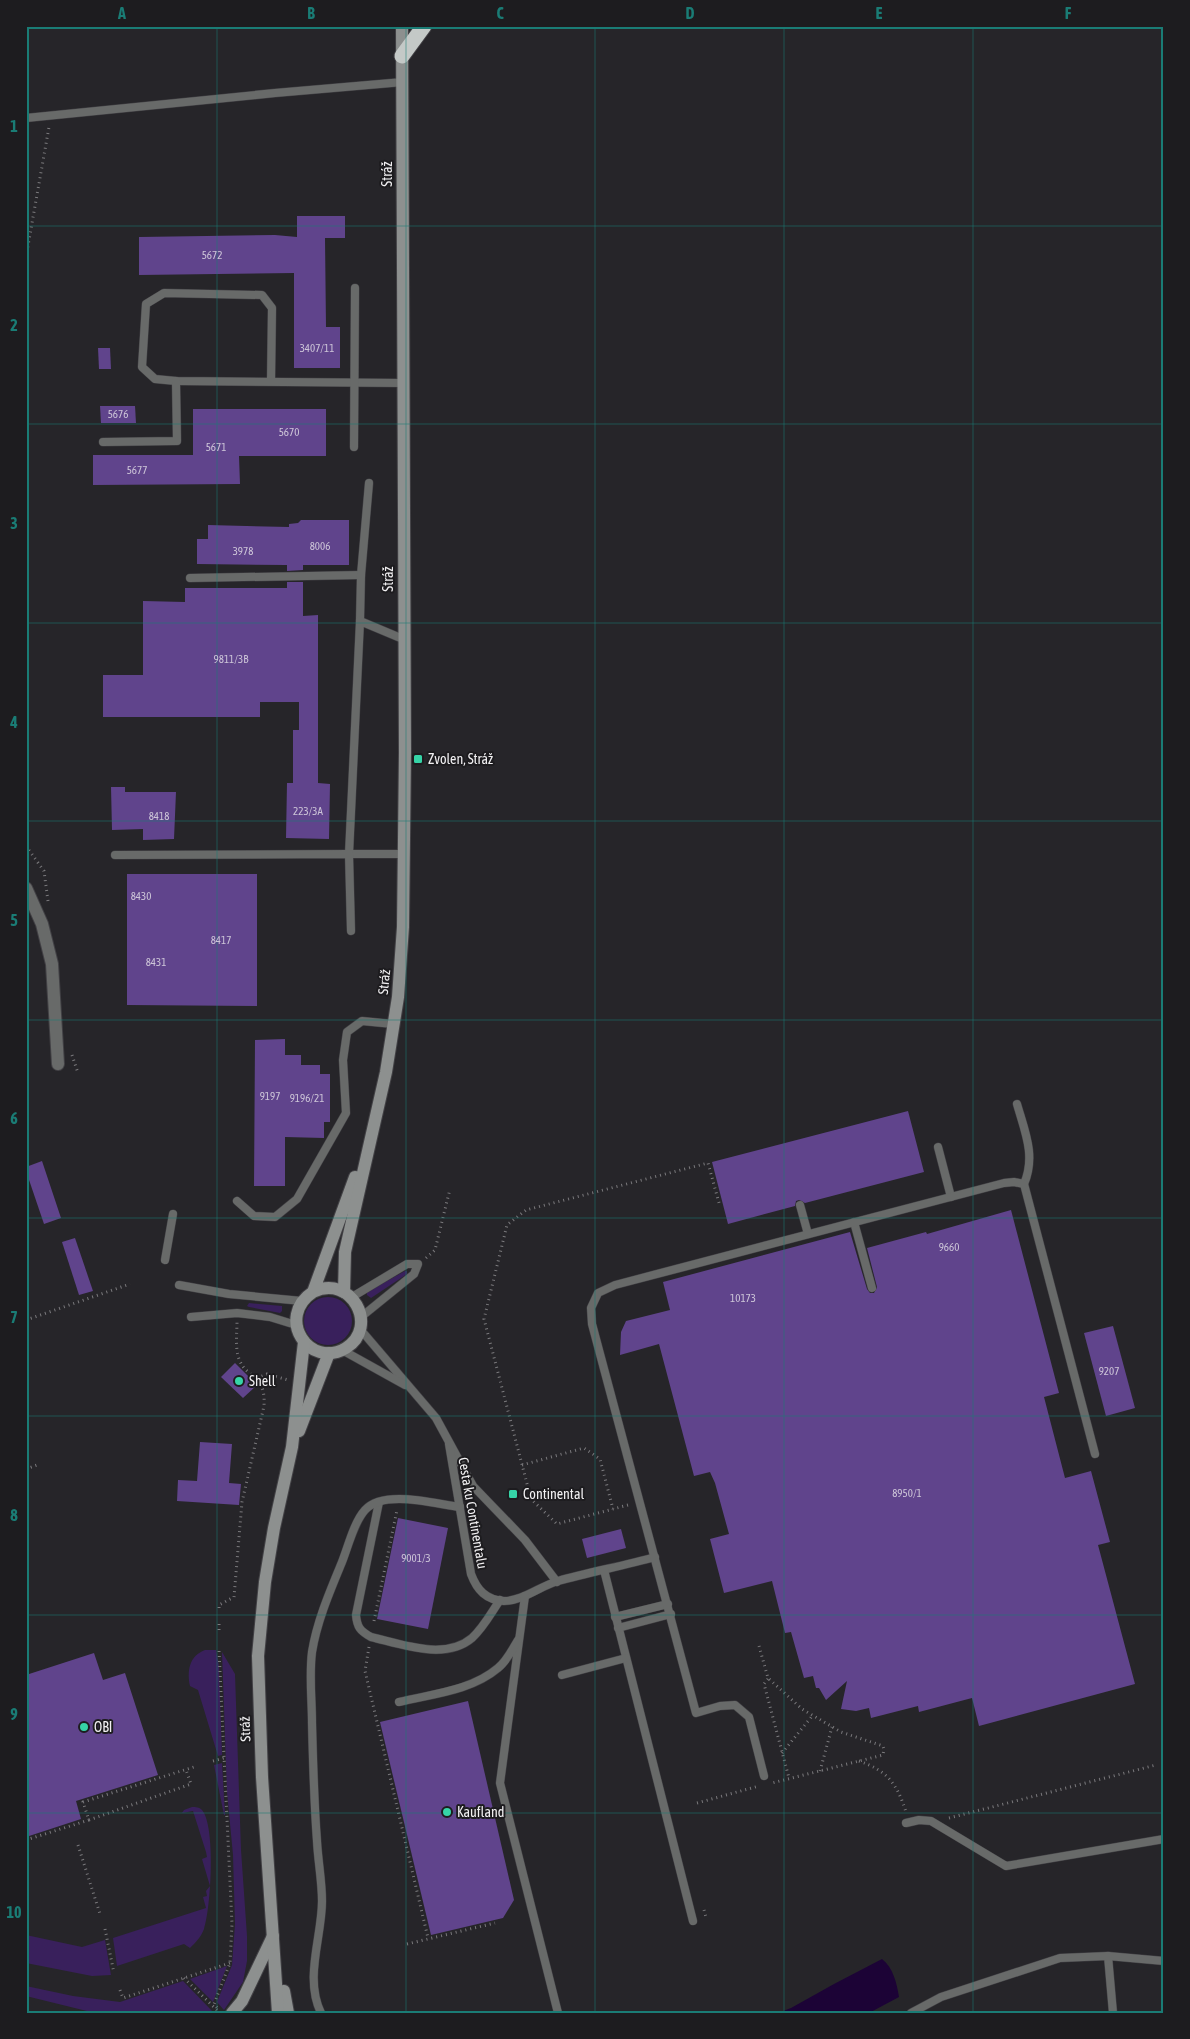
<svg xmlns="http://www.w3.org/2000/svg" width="1190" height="2039" viewBox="0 0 1190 2039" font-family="'Asap Condensed',sans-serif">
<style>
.green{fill:#39205c}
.water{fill:#1c0336}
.building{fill:#60448c}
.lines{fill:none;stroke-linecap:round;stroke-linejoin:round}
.lane-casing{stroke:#424145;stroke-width:9}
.street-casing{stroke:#424145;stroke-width:14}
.secondary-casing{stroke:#424145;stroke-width:14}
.highway-casing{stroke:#424145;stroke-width:17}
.path{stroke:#7b7a7d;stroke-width:3;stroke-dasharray:1 4;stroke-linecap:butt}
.lane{stroke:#686a69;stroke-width:8}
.street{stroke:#686a69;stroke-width:12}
.secondary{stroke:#8d908f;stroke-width:12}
.highway{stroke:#c4c9c7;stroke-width:15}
.grid{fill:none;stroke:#1a7c75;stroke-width:1;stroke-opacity:0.55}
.poi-dot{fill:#36d4a7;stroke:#1d1c1f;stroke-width:2}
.labels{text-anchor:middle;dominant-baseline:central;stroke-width:4;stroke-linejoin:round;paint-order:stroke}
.number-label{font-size:11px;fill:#cdc5d8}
.street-label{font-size:14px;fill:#f1f0f2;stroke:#1d1c1f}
.poi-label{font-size:14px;fill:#f1f0f2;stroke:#1d1c1f;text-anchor:start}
.neatline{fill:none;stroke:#1a7c75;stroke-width:2}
.grid-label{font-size:16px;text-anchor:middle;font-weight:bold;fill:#1a7c75}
</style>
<rect width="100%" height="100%" fill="#262529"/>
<!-- green -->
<g class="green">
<path d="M405,1271H407V1274L371,1298L367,1295V1292Z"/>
<circle cx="328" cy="1321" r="24"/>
<path d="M249,1303L282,1306V1311L280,1313L249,1307L247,1306Z"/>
<path d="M205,1650H216L219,1666L222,1755L218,1756L198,1690L190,1686C187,1671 189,1656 205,1650Z"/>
<path d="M222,1652L235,1674L241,1850L247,1936V1961L243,1982L224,2010L217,2002L232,1965L235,1924L233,1855L227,1792Z"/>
<path d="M222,1763L225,1815H224L214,1765Z"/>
<path d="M192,1807C196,1807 199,1807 202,1810C216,1826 211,1909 204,1929C201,1937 196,1942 190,1948L184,1944L117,1966L113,1938L206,1908L203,1897L207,1896L206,1891L210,1886L202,1859L207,1857L206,1852L193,1811L182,1813L184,1810Z"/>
<path d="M26,1935L82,1947L105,1940L111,1975L92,1976L26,1963Z"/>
<path d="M227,1966L213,2002L190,1979Z"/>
<path d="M183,1981L214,2013H95L26,1996V1986L73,1996L120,2002Z"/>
</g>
<!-- water -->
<path class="water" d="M882,1959C893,1967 897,1984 899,1997L869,2013H778L791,2008L834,1984Z"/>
<!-- building -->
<g class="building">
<path d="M297,216H345V238H325L326,327H340V368H294V273L139,275V237L275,235L297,237Z"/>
<path d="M98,348H110L111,369H99Z"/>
<path d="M100,406H135L136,423H101Z"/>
<path d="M193,409H326V456H239L240,484L93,485V455H193Z"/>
<path d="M301,520H349V565H303V570L287,571V565L197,564V539H208V525L289,527V524L298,523Z"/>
<path d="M287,582H303V616L318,615V783L330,784L329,839L286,838L287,783H293V730H299V702H260V717H103V675H143V601L185,602V588H287Z"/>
<path d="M111,787H125V792H176L174,839L143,840V829L112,830Z"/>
<path d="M127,874H257V1006L127,1005Z"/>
<path d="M285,1039V1055H301V1065H320V1074H330V1122H324V1138L285,1137V1186H254L255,1040Z"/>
<path d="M908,1111L924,1172L805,1203L799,1200L796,1201L795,1206L728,1224L712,1162Z"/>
<path d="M42,1161L61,1218L44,1224L26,1171V1167Z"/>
<path d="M1011,1210L1059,1393L1044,1397L1065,1478L1091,1471L1110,1542L1098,1545L1135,1684L979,1726L972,1698L919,1712L918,1706L871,1718L869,1708L856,1711L841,1709L847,1681L826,1700L819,1688H816L813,1676L804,1678L791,1632L785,1633L772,1581L724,1593L710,1539L729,1534L715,1483L710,1472L694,1476L659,1344L620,1355L621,1332L626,1321L670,1310L663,1282L850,1232L867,1289L870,1293H874L877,1287L867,1248L926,1232L927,1234Z"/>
<path d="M75,1238L93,1291L79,1295L62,1242Z"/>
<path d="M1113,1326L1135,1408L1106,1416L1084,1333Z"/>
<path d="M235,1363L257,1385L243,1398L221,1377Z"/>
<path d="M200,1442L232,1444L229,1483L241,1484L239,1505L177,1501L178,1480L197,1481Z"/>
<path d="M398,1518L448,1528L428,1629L377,1619Z"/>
<path d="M621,1529L626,1548L587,1558L582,1539Z"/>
<path d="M94,1653L103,1680L125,1673L158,1775L76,1801L81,1819L26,1837V1675Z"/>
<path d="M468,1701L514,1900L503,1918L431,1935L380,1722Z"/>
</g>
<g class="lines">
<defs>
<g id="lane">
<path d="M26,118L275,93L403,82"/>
<path d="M271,382L272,308L262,295L164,293L146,304L142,367L155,379L176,381L403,383"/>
<path d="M103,442L177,441L176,381"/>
<path d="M354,447L355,288"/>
<path d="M190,578L361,575"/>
<path d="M360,621L361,575L369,483"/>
<path d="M403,639L360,621L349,854H404"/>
<path d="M115,855L349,854L351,931"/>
<path d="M1017,1104C1025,1132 1036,1156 1024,1184"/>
<path d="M938,1147L951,1197"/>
<path d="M237,1201L254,1216L275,1217L297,1199L346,1113L343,1060L347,1032L362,1021L393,1024"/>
<path d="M800,1205L808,1234"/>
<path d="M854,1222L872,1288"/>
<path d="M165,1260L173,1214"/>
<path d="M179,1285L229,1294L302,1301"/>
<path d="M352,1297L407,1264H418L414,1274L361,1317"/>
<path d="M191,1317L237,1313L270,1317L296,1325"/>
<path d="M360,1329L436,1418L473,1486L525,1540L557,1582"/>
<path d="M342,1350L405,1385"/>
<path d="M449,1444L471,1574C477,1590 486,1600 504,1601C523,1601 540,1586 558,1581C590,1572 623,1566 655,1557"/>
<path d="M379,1502L356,1615C357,1627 360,1631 371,1637C401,1644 445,1661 472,1638C484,1627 491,1613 500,1600"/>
<path d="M604,1570L693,1921"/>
<path d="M525,1596L500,1783L558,2013"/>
<path d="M615,1617L668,1604"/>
<path d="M618,1628L671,1614"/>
<path d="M562,1675L626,1658"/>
<path d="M399,1702C431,1694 471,1691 498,1668C507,1661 512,1650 518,1640"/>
<path d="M764,1776L749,1717L735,1705L720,1706L696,1713L592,1324L591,1308L598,1293L615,1285L1004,1183L1014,1182L1024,1184L1095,1454"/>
<path d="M906,1823L919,1820L931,1821L1006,1866L1164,1839"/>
<path d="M1108,1956L1113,2013"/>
<path d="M321,2013C304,1978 322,1937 322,1901C322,1881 318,1861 317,1841C314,1802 313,1763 312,1723C312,1700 309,1676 312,1652C317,1621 330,1591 342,1562C348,1547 354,1522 365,1510C384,1489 435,1504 460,1507"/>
<path d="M911,2013L941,1997L1060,1958L1108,1956L1164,1961"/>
</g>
<path id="street" d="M26,888L42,924L52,964L58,1064"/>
<g id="secondary">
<path d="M313,1292C351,1273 380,1327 346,1348C309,1370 275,1317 313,1292L355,1177"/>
<path d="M344,1292L345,1252L386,1072L398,997L403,927L405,752L402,26"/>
<path d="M299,1431L329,1353"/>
<path d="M284,1991L288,2013"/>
<path d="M232,2013L242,2001L273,1936"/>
<path d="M278,2013L262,1777L258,1656L265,1582L274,1528L292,1447L304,1342"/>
</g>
<path id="highway" d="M402,56L424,26"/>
</defs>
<!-- lane casing -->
<use href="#lane" class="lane-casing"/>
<!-- street casing -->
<use href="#street" class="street-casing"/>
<!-- secondary casing -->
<use href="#secondary" class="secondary-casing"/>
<!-- highway casing -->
<use href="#highway" class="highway-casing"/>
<!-- path -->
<g class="path">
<path d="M26,257L49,127"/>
<path d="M26,846L44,871L48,901"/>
<path d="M72,1055L78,1073"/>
<path d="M426,1258L435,1250L450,1189"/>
<path d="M26,1320L130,1284"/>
<path d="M257,1378L267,1374L288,1380"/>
<path d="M522,1465L584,1448L600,1459L613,1509"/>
<path d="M26,1469L37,1465"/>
<path d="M628,1505L557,1524L531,1499L484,1319L507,1225L526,1210L708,1163L719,1203"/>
<path d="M219,1608V1605L234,1597L242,1502L264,1406C266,1373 247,1380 239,1359C235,1348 237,1333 237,1322"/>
<path d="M374,1621L397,1510"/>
<path d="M219,1624V1630"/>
<path d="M759,1646L768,1678L802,1709L841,1732L883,1746L884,1749L883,1755L772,1783"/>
<path d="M369,1647L365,1671L428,1938"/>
<path d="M219,1651L232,1924L230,1963L214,2004L219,2010"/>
<path d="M768,1679L764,1684L789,1778"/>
<path d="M782,1753L813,1715"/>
<path d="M213,1761L224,1758"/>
<path d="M859,1761C888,1771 897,1784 906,1812"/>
<path d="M820,1771L832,1727"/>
<path d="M697,1803L759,1786"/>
<path d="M949,1818L1156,1765"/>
<path d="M89,1820L191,1784L186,1770"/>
<path d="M26,1840L89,1820L83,1802L197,1766"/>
<path d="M78,1845L100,1914"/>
<path d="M704,1910L706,1917"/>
<path d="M105,1929L114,1973"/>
<path d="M407,1944L495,1923"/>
<path d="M184,1978L218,2011"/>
<path d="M120,1990L123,1998L230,1963"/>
<path d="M413,2013L416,2012"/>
</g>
<!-- lane -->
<use href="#lane" class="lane"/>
<!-- street -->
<use href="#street" class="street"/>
<!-- secondary -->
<use href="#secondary" class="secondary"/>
<!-- highway -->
<use href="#highway" class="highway"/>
</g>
<!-- grid -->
<path class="grid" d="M217,26V2013M406,26V2013M595,26V2013M784,26V2013M973,26V2013M26,226H1164M26,424H1164M26,623H1164M26,821H1164M26,1020H1164M26,1218H1164M26,1416H1164M26,1615H1164M26,1813H1164"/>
<!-- markers -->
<g class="poi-dot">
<rect x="413" y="754" width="10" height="10" rx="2.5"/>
<circle cx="239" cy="1381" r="5"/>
<rect x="508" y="1489" width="10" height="10" rx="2.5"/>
<circle cx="84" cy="1727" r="5"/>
<circle cx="447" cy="1812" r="5"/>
</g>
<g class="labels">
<!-- number labels -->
<g class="number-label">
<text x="212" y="255">5672</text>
<text x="317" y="348">3407/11</text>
<text x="118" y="414">5676</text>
<text x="289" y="432">5670</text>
<text x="216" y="447">5671</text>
<text x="137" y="470">5677</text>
<text x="320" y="546">8006</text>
<text x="243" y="551">3978</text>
<text x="231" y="659">9811/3B</text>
<text x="308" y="811">223/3A</text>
<text x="159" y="816">8418</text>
<text x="141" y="896">8430</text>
<text x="221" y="940">8417</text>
<text x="156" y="962">8431</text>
<text x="270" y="1096">9197</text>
<text x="307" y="1098">9196/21</text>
<text x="949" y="1247">9660</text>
<text x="743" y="1298">10173</text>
<text x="1109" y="1371">9207</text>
<text x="907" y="1493">8950/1</text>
<text x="416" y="1558">9001/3</text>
</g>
<!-- street labels -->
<g class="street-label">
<text transform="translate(387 174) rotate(-90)">Stráž</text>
<text transform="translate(388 579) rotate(-90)">Stráž</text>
<text transform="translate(384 982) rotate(-84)">Stráž</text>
<text transform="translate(473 1513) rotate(80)">Cesta ku Continentalu</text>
<text transform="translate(245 1729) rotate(-92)">Stráž</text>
</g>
<!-- poi labels -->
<g class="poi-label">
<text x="428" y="759">Zvolen, Stráž</text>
<text x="249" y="1381">Shell</text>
<text x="523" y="1494">Continental</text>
<text x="94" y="1727">OBI</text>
<text x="457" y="1812">Kaufland</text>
</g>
</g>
<!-- border -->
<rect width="1190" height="2039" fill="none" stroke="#1d1c1f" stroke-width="55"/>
<rect x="28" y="28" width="1134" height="1984" class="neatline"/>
<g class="grid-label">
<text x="122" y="19">A</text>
<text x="311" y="19">B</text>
<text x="500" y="19">C</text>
<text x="690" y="19">D</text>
<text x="879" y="19">E</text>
<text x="1068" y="19">F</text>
<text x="14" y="132">1</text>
<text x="14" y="331">2</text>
<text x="14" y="529">3</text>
<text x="14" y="728">4</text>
<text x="14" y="926">5</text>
<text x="14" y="1124">6</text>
<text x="14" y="1323">7</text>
<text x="14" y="1521">8</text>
<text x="14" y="1720">9</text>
<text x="14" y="1918">10</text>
</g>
</svg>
